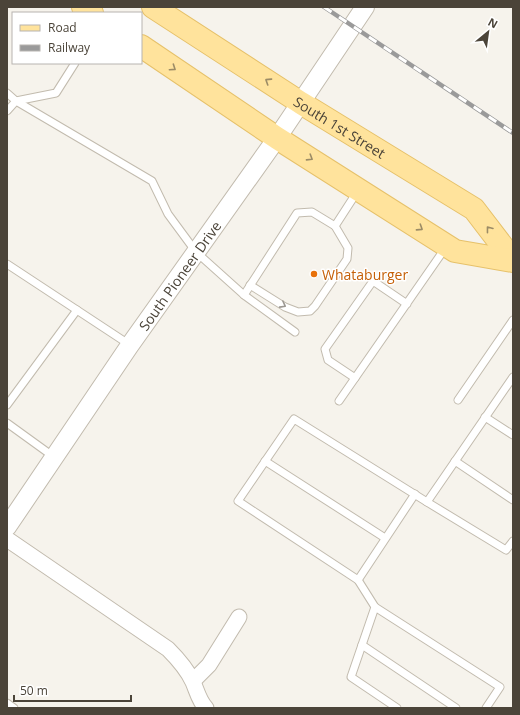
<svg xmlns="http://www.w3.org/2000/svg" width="520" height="715" viewBox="0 0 520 715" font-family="'Open Sans',sans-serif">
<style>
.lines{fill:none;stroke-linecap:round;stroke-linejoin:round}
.service-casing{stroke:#c2bbae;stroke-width:9}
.minor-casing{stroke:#c2bbae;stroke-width:17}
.tertiary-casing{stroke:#c2bbae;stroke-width:20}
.primary-casing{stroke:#e6c16a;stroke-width:24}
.service{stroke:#fff;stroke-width:7}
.minor{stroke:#fff;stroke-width:15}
.tertiary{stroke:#fff;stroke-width:18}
.primary{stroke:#ffe39c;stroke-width:22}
.rail-casing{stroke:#9a9a9a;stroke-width:4.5}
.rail{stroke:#fff;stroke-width:3;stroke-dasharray:9;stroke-linecap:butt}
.oneway{stroke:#9c8c66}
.oneway2{stroke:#9c9892}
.food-dot{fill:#e8710a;stroke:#fff;stroke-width:1.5}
.labels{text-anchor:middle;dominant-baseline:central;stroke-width:3;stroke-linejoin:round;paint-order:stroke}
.street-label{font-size:14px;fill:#4b4439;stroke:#fff}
.food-label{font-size:14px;fill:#c56008;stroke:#fff;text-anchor:start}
</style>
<rect width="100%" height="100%" fill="#f6f3ec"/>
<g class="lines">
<defs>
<g id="service">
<path d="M7,93L16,101L152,181L168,214L196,252L244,295L297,213L312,212L335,226L357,192"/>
<path d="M7,111L16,101L56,93L75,63"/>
<path d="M7,264L130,345"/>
<path d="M250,285L285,307L298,312L310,311L315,306L347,259L348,248L335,226"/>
<path d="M244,295L295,332"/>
<path d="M407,304L373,281L325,349L328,360L355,378L446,247"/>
<path d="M513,377L427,502L506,550L513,541"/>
<path d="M458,400L513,320"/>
<path d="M339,401L355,378"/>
<path d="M7,405L77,310"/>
<path d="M485,417L513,435"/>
<path d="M7,423L54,457"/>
<path d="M265,461L385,538"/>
<path d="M455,461L513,500"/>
<path d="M358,580L415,494"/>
<path d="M375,607L358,580L238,501L294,419L427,502"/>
<path d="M362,645L456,708"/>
<path d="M7,703L14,708"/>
<path d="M397,708L351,677L375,607L500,687L486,708"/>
</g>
<g id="minor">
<path d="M7,539L168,649C178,659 187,669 193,682C197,691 199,701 206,708"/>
<path d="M193,681L209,665L239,617"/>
</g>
<g id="tertiary">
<path id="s1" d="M7,527L130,345L277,138L365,7"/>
</g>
<g id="primary">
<path d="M83,7L92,13"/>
<path id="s2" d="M153,7L301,103L474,209L513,260"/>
<path d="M141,46L277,138L455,251L513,261"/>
</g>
</defs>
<!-- service casing -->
<use href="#service" class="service-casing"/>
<!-- minor casing -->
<use href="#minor" class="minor-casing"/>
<!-- tertiary casing -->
<use href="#tertiary" class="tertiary-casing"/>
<!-- primary casing -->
<use href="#primary" class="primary-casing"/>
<!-- service -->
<use href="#service" class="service"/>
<!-- minor -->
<use href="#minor" class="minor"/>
<!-- tertiary -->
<use href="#tertiary" class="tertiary"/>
<!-- primary -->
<use href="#primary" class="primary"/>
<defs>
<path id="rail" d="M324,7L513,133"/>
</defs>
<!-- rail casing -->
<use href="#rail" class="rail-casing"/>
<!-- rail -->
<use href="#rail" class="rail"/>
</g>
<!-- one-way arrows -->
<defs><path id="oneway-chevron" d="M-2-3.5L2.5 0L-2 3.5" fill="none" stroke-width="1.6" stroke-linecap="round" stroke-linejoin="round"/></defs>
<g class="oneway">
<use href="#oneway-chevron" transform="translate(173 68) rotate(34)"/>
<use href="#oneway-chevron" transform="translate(268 81) rotate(-147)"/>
<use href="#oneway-chevron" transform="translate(310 158) rotate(32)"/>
<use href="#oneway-chevron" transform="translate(420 228) rotate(33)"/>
<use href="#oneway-chevron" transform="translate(489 229) rotate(-128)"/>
</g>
<use class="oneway2" href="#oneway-chevron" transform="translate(283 305) rotate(28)"/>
<!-- markers -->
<circle class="food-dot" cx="314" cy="274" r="4"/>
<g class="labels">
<!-- street labels -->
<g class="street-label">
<text stroke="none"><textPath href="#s2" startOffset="222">South 1st Street</textPath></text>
<text stroke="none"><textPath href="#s1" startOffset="305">South Pioneer Drive</textPath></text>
</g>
<!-- food labels -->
<g class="food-label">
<text x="322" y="274">Whataburger</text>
</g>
</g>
<!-- border -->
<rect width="520" height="715" fill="none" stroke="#4b4439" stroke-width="16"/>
<!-- legend -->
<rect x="12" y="12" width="130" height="52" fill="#ffffff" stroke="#b7b4b0"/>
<rect x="20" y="25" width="20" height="6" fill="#ffe39c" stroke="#b7b4b0"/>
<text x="48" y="32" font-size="12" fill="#4b4439">Road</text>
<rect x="20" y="45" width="20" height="6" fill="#9a9a9a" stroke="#b7b4b0"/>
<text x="48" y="52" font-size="12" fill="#4b4439">Railway</text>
<!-- north arrow -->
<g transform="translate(488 32) rotate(29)" stroke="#ffffff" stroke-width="3" paint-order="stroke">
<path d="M0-3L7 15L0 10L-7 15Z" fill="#4b4439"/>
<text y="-6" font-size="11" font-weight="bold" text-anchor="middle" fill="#4b4439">N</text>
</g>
<!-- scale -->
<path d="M14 695v6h117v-6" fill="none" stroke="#4b4439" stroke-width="2"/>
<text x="20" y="695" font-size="12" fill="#4b4439" stroke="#ffffff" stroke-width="3" paint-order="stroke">50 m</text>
</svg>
